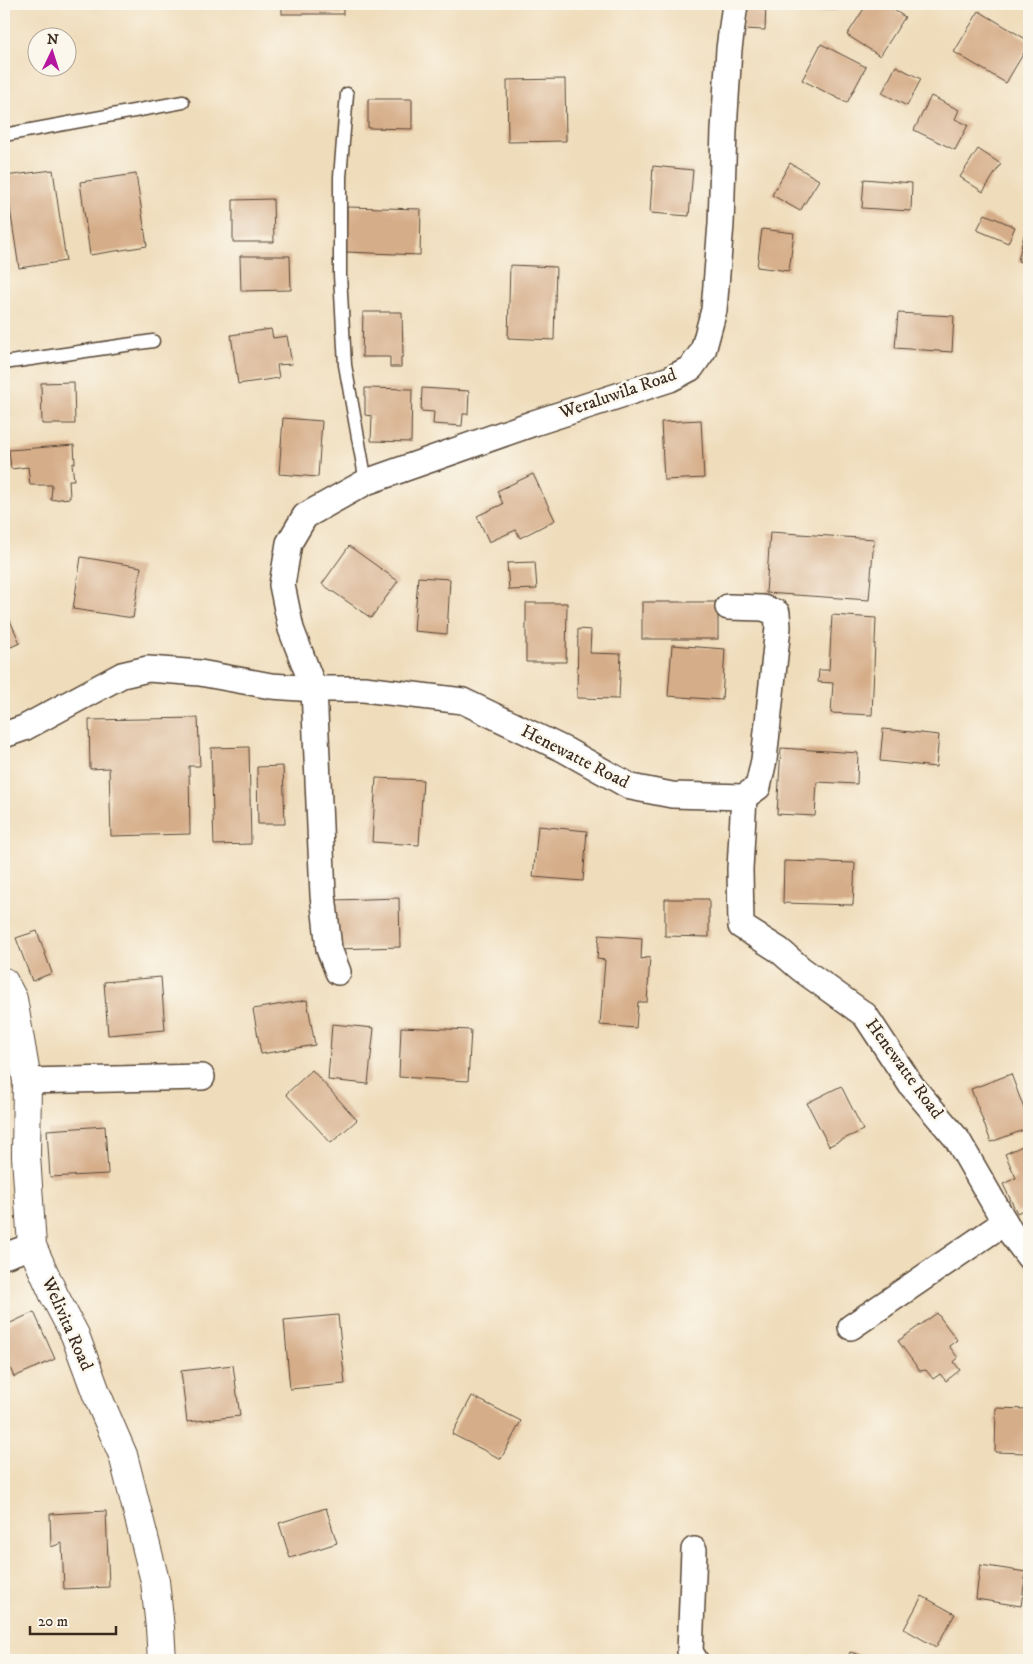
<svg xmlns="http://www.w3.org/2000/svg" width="1033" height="1664" viewBox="0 0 1033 1664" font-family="'IM FELL DW Pica',serif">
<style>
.building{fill:#d6ad89}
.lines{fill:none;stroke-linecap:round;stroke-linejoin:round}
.service-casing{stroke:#564535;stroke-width:15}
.minor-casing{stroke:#564535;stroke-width:28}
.tertiary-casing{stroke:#564535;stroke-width:30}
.service{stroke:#fff;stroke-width:12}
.minor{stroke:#fff;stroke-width:25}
.tertiary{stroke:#fff;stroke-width:28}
.labels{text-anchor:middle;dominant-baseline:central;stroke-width:5;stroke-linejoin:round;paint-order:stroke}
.street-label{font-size:18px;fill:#3b2a1e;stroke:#fbf7ec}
</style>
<rect width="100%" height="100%" fill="#fbf7ec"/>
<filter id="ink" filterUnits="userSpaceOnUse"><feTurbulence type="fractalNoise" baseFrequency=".02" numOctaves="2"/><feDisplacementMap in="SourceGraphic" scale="10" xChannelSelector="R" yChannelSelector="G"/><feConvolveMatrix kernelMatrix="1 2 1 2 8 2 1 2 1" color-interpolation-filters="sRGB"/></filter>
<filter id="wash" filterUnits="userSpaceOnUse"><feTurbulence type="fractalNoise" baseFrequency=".0096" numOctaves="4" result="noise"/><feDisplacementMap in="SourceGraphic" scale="20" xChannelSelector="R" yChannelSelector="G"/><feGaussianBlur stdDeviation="1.12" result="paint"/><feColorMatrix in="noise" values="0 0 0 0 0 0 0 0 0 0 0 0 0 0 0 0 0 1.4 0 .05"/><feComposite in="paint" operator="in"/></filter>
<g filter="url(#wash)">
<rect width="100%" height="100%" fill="#efdcba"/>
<g id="blocks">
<!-- building -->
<g class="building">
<rect x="282" y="4" width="61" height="10"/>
<path d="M744,4L766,5L765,30L743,29Z"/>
<path d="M797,4H837V10L797,9Z"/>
<path d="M867,4H884L905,17L880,56L847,35Z"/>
<path d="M979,11L1029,41V44L1006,83L954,52Z"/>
<path d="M821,44L866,67L847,103L802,80Z"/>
<path d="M896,66L921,79L907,106L882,93Z"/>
<path d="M565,79L566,141L508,142L507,80Z"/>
<path d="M931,96L959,110L955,119L968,125L955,150L914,130Z"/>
<path d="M368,99H412V129L368,128Z"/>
<path d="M978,149L1001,164L983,192L960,177Z"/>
<path d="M790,163L819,180L800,211L772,195Z"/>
<path d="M653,166L693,170L689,216L650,213Z"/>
<path d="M53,170L66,261L19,268L5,176Z"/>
<path d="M136,174L147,246L90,255L80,182Z"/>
<path d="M864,179L912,183L911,211L862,208Z"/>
<path d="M273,199L274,242H233V200Z"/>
<path d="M347,207L421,209L420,255L346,252Z"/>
<path d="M985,214L1015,227L1008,243L977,230Z"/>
<path d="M1027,222H1029V264L1018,261Z"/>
<path d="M762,229L794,233L789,271L757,267Z"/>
<path d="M240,256H290L291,290L241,291Z"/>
<path d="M510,265L556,267L554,340L508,338Z"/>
<path d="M363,312H402L403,357H401V367H390V357H362Z"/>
<path d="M898,313L954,316L952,352L895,348Z"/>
<path d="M271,329L273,338L287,336L292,364L277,365L279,378L238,384L231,335Z"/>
<path d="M74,382L75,424H42L41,383Z"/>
<path d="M365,388L412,389L411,442L371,441L372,416L365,415Z"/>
<path d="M422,388L469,391L468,414H463L462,426L433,424L434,412L421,411Z"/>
<path d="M283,418L322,421L318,477L279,474Z"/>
<path d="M701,420L704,478L664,480L661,422Z"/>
<path d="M74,445L75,463L72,464L74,480H69L70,498L51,500L52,485H30L28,467L11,469L9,450Z"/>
<path d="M533,474L555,520L520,538L516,530L489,542L477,516L503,504L497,491Z"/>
<path d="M770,532L874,539L869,600L766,593Z"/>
<path d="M349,546L398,581L371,618L322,584Z"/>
<path d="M81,557L141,567L133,618L73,609Z"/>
<path d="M535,562L537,589L509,590L507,563Z"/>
<path d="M418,577L450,579L447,634L414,631Z"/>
<rect x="642" y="602" width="76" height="37"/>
<path d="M526,603H567L566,662H526Z"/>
<path d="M4,607L20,643L4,650Z"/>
<path d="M832,615L876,618L872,715L831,713L833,683L818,682L819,670H829Z"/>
<path d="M578,629L591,630L590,653L621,654L619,699L577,698Z"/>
<path d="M672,645L725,649L722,700L668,696Z"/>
<path d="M198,718L200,766H189L190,834L111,836L109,768L90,769L89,720Z"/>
<path d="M883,729L939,735L936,767L880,761Z"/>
<path d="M249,747L251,844L214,845L211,748Z"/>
<path d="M781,748L858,753L857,784L817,782L815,816L777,814Z"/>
<path d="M283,766L285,824H258L257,767Z"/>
<path d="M376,778L423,780L419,845L372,842Z"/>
<path d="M538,826L587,831L583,881L533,877Z"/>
<path d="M784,861L855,863L853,905L783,903Z"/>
<path d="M399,898L400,947L337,949L335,900Z"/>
<path d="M665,899H709V937L665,936Z"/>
<path d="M37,931L52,973L32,981L16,938Z"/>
<path d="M599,935L642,938L641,959L650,957L647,1002H638L636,1028L600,1025L605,960L597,959Z"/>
<path d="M161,977L165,1030L108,1035L104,982Z"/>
<path d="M307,1000L315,1045L261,1054L253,1009Z"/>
<path d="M332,1024L374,1028L368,1084L328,1080Z"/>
<path d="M401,1027L471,1030L468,1081L399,1077Z"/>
<path d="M312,1070L357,1120L331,1143L286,1094Z"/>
<path d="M1011,1074L1029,1122V1128L991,1142L971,1089Z"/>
<path d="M841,1086L863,1130L829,1146L807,1103Z"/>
<path d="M105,1126L108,1174L50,1177L47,1130Z"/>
<path d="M1029,1143V1207L1017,1213L1003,1184L1016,1178L1005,1154Z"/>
<path d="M34,1312L55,1359L14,1377L4,1354V1326Z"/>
<path d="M937,1313L957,1340L949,1346L958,1358L954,1362L960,1370L946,1381L940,1374L933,1379L926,1370L920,1371L898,1341Z"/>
<path d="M338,1315L345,1384L290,1389L284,1320Z"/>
<path d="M233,1365L240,1416L187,1422L181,1371Z"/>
<path d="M472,1396L521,1421L501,1459L452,1434Z"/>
<path d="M996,1408L1028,1409L1026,1453L995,1452Z"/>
<path d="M326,1508L337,1543L290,1558L279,1523Z"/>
<path d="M106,1511L109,1587L64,1589L62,1543L51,1547L50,1514Z"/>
<path d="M980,1565L1026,1572L1021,1606L976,1599Z"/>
<path d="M922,1596L955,1614L936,1647L904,1629Z"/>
<path d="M850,1652L877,1660H847Z"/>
</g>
</g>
</g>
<g filter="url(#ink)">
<use href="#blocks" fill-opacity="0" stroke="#564535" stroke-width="1"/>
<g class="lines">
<defs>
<g id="service">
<path d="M347,94L340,177V275L345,365L366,482"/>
<path d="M4,135L183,102"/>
<path d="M4,363L153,341"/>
</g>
<g id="minor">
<path d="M728,607L763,608L777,613L778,627L764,760L758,787L744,797"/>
<path d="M4,735L24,728L122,675L148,669L200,673L271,686L314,689H364L463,701L565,750L631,787L672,795L744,797L740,869L741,926L779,950L801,969L865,1015L911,1085L957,1139L1011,1233L1029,1257"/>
<path d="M338,972L329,949L323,895L314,689L291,629L282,585L289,543L305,516L366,482L534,423L670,379L691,368L703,351L714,310L721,224L724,130L729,49L735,4"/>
<path d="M27,1081L202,1077"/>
<path d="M4,1256L32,1246"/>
<path d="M851,1327L1005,1222"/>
<path d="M694,1550L690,1652L695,1660"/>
</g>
<path id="tertiary" d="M4,982L13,999L27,1081L26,1156L32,1246L54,1295L75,1335L97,1395L123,1455L155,1581L160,1628L162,1660"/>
</defs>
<!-- service casing -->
<use href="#service" class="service-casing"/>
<!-- minor casing -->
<use href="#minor" class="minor-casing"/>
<!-- tertiary casing -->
<use href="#tertiary" class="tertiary-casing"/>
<!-- service -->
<use href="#service" class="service"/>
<!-- minor -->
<use href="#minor" class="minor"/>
<!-- tertiary -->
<use href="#tertiary" class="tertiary"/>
</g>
</g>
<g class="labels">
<!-- street labels -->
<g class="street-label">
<text transform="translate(618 394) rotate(-19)">Weraluwila Road</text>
<text transform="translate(575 757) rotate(27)">Henewatte Road</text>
<text transform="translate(904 1069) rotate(54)">Henewatte Road</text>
<text transform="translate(67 1324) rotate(66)">Welivita Road</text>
</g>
</g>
<!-- margin -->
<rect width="1033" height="1664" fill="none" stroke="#fbf7ec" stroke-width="20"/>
<!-- north arrow -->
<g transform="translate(52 52) rotate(4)"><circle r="24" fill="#fbf7ec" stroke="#aea59a"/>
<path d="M0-4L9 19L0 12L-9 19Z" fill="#b5179e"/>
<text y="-8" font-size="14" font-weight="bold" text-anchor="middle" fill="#3b2a1e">N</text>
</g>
<!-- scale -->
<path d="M30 1626v8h86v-8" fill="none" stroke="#3b2a1e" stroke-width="2.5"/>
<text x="38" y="1626" font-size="15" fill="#3b2a1e" stroke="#fbf7ec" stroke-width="4" paint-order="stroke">20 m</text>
</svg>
